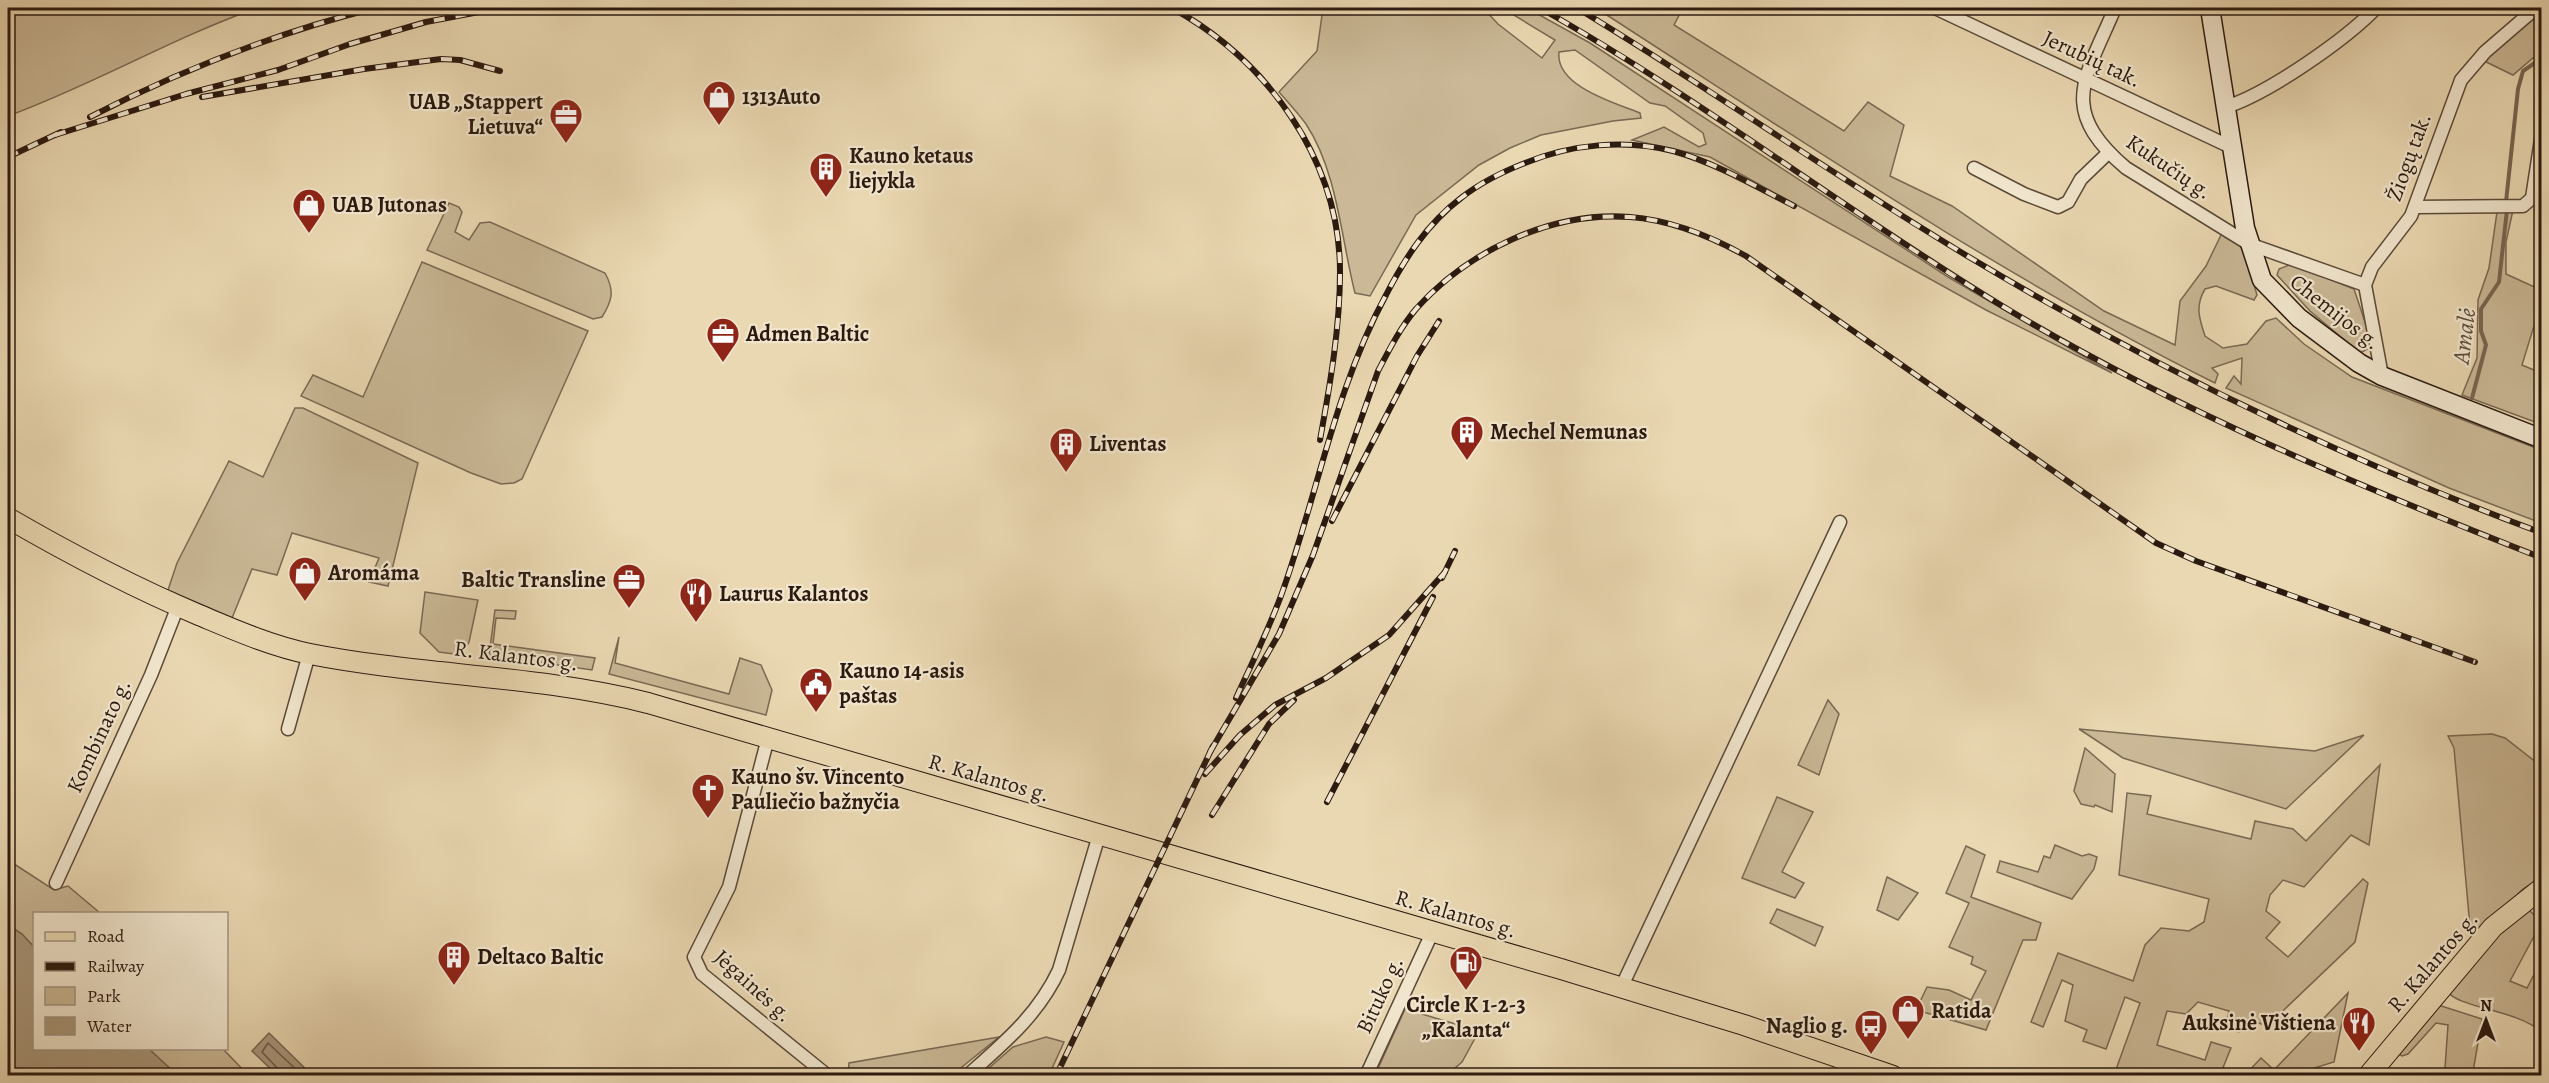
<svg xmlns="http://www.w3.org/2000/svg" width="2549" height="1083" viewBox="0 0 2549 1083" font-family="Alegreya,serif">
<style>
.green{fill:#cab896;stroke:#7a6953;stroke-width:1.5}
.water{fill:#a9977b;stroke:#776550;stroke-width:1.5}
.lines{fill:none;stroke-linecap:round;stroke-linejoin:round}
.shore{stroke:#6a5846;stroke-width:1.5}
.stream{stroke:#776550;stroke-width:4}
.minor-casing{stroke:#5b4a38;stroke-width:15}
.secondary-casing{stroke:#2b1a10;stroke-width:21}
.primary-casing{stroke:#2b1a10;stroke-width:22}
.minor{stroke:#f1e6cd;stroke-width:12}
.secondary{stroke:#f1e6cd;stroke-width:18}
.primary{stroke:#ead8b2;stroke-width:20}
.rail-casing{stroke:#2b1a10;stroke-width:6}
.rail{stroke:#f1e6cd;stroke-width:4;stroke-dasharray:11;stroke-linecap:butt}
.labels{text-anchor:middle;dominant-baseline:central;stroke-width:4.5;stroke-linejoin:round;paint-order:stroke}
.street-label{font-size:22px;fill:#2b1a10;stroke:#f1e6cd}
.poi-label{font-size:22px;font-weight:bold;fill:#2b1a10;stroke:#f1e6cd;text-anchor:start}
.water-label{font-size:24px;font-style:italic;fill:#5d4c3b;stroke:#f1e6cd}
</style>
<rect width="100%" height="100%" fill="#ead8b2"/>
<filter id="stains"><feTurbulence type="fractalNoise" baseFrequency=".00333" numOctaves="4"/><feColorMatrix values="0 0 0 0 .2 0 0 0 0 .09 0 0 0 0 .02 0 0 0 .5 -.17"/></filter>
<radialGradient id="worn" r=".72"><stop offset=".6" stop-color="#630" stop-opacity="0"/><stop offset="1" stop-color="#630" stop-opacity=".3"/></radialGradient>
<!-- green -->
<g class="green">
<path d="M13,8H257C172,38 93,85 8,116V10Z"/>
<path d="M1323,8H1483L1498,24L1542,58L1555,40L1502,8H1527L1590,43L1948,277L2112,373L1986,310L1710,157L1632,140L1664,127L1699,147L1706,144L1703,133L1665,106L1650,103L1575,50L1559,52C1555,86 1615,103 1640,113L1641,118L1613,121L1541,135L1510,148L1479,165L1416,215L1370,296L1355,293C1341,239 1338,173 1306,124C1298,113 1288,102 1279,92L1317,51Z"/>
<path d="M1596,8H1683L1674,25L1844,131L1868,102L1904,125L1890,176L1952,206L2104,311L2175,345L2180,301L2206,266L2222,233L2242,244L2257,295L2254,300L2216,286L2205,289C2195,306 2199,318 2205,336L2223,348L2247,344L2266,321L2276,318L2304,344L2352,377L2541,450V523L2449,488L2226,388L2234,376L2241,384L2242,358L2212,368L2218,374L2215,383C1999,275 1799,139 1596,8Z"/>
<path d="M2522,8H2541V51L2513,75L2480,59L2530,14Z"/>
<path d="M449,203L459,207L462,212L455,232L469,240L480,223L490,222L605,273C615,291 612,301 602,317L593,319L427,250Z"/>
<path d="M2513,210L2506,242V274L2541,290V303L2522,365L2541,373V400L2535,422L2462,395L2477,358L2478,300L2489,268L2497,212Z"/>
<path d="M422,262L588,331L522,479L514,483L501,484L471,473L301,396L313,375L363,397Z"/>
<path d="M2292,264L2354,289L2373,346L2360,353L2310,311L2277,275L2279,269Z"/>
<path d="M295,408H303L418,463L388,586L369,582L379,558L292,533L277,575L252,569L232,618L168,590L177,563L229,461L263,477Z"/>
<path d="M425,592L478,600L469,642L462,655L439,652L420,633Z"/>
<path d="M495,610L516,611L515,619L496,618L493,644L595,658L592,670L489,655Z"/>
<path d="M619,637L615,663L729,694L740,658L761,665L772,690L766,715L609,674Z"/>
<path d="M1828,700L1839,714L1819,775L1798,765Z"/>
<path d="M2079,729L2315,751L2364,735L2286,809L2123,758Z"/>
<path d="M2492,734L2505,738L2541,766V877L2523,889L2471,938L2454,748L2448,736Z"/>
<path d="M2085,748L2115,774L2112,812L2095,805L2094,807L2081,804L2074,791Z"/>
<path d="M2380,765L2369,845L2351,835L2304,887L2283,880L2270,895L2266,911L2280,922L2266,938L2288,957L2363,879L2368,883L2355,942L2267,1026L2253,1021L2239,1032L2225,1028L2229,1011L2198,1002L2186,1014L2167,1011L2157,1045L2205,1060L2211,1042L2231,1048L2220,1075H2114L2140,1003L2125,997L2106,1049L2083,1041L2087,1030L2065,1021L2073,985L2062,980L2043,1027L2031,1022L2058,953L2133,981L2145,945L2161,928L2189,931L2204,922L2209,899L2119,875L2127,793L2151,796L2147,814L2251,839L2255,821L2293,829L2306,841Z"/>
<path d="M1777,797L1813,812L1782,872L1804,883L1795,898L1742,878Z"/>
<path d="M2055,845L2082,856L2089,854L2097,857L2094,869L2072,899L1997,872L2000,861L2038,872L2044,856L2050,858Z"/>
<path d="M1966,846L1985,855L1971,897L2041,923L2036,940H2023L1986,1030L1916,1010L1927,987L1949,990L1971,1000L1986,971L1971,964L1973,957L1949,947L1969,903L1946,893Z"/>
<path d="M8,860L54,890L68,886L100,913L34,914V947L22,934L8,925Z"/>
<path d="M1887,877L1918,893L1898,920L1877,910Z"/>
<path d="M2525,906L2540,921V925L2510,981L2527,988L2541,961V980L2536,989L2541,992V1056L2537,1055L2540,1031C2517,1010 2458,1008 2447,991Z"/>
<path d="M1777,909L1823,927L1815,946L1770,923Z"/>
<path d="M2348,993L2334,1062L2292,1075H2245L2261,1058L2274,1070Z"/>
<path d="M2435,1004L2482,1019L2473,1072L2445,1068L2448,1025L2436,1023L2408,1054L2402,1056L2397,1053Z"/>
<path d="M1405,1009L1479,1031L1462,1062L1447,1075H1375Z"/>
<path d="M999,1037L952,1075H919L909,1071L848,1075L849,1063Z"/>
<path d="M1046,1037L1064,1042L1049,1075H981L1013,1047Z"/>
<path d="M149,1049H223L248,1075H177Z"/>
</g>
<!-- water -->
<g class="water">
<path d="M8,925L22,934L34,947V1048L149,1049L177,1075H8Z"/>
<path d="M269,1033L312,1075H277L252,1051Z"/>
</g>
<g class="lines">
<!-- shore -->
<path class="shore" d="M281,1076L279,1070L262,1052L268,1043L303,1076"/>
<!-- stream -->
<g class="stream">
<path d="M2506,202L2518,89L2523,71L2542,58"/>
<path d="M2472,398L2486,345L2481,331V309L2499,282L2507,210"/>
</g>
<defs>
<g id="minor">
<path d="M1935,8L2233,148"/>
<path d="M2115,8C2085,79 2057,109 2126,168L2249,244L2365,285"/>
<path d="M2226,107C2269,93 2345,40 2376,8"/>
<path d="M1974,168L2024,194L2058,207L2068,202L2081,179L2108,153"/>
<path d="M2416,207L2523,206L2532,198L2542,133"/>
<path d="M2382,376L2365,285L2372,267L2411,216L2461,80L2485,52L2536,8"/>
<path d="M288,729L309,654"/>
<path d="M768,738L729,887L694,957L702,974L828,1076"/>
<path d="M56,883L151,675L178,606"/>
<path d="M1621,988L1840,522"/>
<path d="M967,1076C1004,1043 1038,1015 1059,970L1099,835"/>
<path d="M1366,1076L1432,933"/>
</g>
<path id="secondary" d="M2210,8L2245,228L2262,280L2299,318L2359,363L2382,376L2542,439"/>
<g id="primary">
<path d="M8,518C70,554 133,587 199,615C235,630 271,646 310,654C422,676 537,675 648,703L1561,969L1744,1025L1893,1076"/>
<path d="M2368,1076L2493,927L2542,888"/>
</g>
</defs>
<!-- minor casing -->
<use href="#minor" class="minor-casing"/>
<!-- secondary casing -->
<use href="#secondary" class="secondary-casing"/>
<!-- primary casing -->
<use href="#primary" class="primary-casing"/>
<!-- minor -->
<use href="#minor" class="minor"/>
<!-- secondary -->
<use href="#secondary" class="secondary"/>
<!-- primary -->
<use href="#primary" class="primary"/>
<defs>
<g id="rail">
<path d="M1172,8C1267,60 1340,160 1340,272C1340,328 1330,385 1320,440"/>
<path d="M1540,8C1700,98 1847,212 2004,307C2173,409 2359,486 2542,558"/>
<path d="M1577,8C1709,88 1836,177 1969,257C2151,366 2343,459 2542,533"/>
<path d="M202,97L364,69L441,59L460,60L500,71"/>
<path d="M90,117C181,70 276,33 375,8"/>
<path d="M55,135L186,94L278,70L350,44L426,22L500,8"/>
<path d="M8,157L61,132"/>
<path d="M1332,521L1417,356L1439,321"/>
<path d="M1442,578L1455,551"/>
<path d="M1236,698C1252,663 1269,629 1282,593C1318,493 1335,389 1386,295C1405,258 1427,224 1461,198C1480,183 1502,172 1525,163C1571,144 1625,139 1673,151C1716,163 1755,186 1794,206"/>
<path d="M1210,752L1279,634L1313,555L1378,371C1389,350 1400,328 1416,309C1468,251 1551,211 1630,217C1671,220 1710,236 1746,256L2156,543L2196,561L2475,662"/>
<path d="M1205,774L1240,735L1275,705L1326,678L1389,635L1445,572"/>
<path d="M1327,802L1433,597"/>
<path d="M1212,815L1269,724L1294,700"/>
<path d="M1056,1076L1213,746"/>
</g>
</defs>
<!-- rail casing -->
<use href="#rail" class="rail-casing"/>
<!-- rail -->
<use href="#rail" class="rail"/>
</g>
<!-- icons -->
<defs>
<symbol id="shop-pin" viewBox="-11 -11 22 30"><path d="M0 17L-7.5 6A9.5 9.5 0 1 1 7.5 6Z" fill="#8f2418" stroke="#f1e6cd"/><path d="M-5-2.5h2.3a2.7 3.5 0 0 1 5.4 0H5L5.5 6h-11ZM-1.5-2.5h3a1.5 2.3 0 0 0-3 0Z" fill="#fff"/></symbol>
<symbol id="office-pin" viewBox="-11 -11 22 30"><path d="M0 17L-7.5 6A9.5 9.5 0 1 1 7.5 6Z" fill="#8f2418" stroke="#f1e6cd"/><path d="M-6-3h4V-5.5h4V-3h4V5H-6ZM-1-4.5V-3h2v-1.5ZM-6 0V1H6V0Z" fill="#fff"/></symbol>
<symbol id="building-pin" viewBox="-11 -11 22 30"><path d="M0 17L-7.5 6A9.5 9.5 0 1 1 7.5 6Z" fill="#8f2418" stroke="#f1e6cd"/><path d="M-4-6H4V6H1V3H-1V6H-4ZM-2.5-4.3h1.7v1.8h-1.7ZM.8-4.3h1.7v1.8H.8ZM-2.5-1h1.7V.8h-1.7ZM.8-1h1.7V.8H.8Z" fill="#fff"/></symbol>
<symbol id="restaurant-pin" viewBox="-11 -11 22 30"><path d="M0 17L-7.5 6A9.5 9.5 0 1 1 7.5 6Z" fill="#8f2418" stroke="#f1e6cd"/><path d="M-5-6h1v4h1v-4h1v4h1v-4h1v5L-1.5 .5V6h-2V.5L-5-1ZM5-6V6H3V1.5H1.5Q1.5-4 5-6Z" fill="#fff"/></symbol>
<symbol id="civic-pin" viewBox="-11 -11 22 30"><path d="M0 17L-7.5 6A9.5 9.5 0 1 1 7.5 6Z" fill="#8f2418" stroke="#f1e6cd"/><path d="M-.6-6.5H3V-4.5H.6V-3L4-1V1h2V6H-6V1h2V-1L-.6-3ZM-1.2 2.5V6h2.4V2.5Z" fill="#fff"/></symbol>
<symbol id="church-pin" viewBox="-11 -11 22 30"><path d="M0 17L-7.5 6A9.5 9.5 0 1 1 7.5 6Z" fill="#8f2418" stroke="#f1e6cd"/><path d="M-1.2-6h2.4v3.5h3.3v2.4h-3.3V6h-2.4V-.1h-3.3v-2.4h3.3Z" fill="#fff"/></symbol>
<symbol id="fuel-pin" viewBox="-11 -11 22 30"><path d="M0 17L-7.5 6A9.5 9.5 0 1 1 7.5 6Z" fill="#8f2418" stroke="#f1e6cd"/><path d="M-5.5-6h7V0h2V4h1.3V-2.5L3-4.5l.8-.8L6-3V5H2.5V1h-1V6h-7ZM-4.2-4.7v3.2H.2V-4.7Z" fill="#fff"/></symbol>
<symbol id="bus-pin" viewBox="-11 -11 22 30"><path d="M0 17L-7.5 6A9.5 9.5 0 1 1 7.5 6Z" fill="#8f2418" stroke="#f1e6cd"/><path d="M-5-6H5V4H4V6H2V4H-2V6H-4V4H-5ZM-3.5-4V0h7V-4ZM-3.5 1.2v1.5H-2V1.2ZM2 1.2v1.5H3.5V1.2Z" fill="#fff"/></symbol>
</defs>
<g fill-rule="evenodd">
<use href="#shop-pin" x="700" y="78" width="38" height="52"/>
<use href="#office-pin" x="547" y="96" width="38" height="52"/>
<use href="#building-pin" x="807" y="150" width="38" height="52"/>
<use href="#shop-pin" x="290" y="186" width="38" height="52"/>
<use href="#office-pin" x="704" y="315" width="38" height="52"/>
<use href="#building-pin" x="1448" y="413" width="38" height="52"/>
<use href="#building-pin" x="1047" y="425" width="38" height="52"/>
<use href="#shop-pin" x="286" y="554" width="38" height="52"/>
<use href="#office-pin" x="610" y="561" width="38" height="52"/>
<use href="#restaurant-pin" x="677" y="575" width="38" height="52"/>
<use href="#civic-pin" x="797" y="665" width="38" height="52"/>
<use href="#church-pin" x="689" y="771" width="38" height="52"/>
<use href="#building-pin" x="435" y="938" width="38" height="52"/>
<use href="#fuel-pin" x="1447" y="943" width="38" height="52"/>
<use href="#shop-pin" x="1889" y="992" width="38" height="52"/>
<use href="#restaurant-pin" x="2340" y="1004" width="38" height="52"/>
<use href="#bus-pin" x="1852" y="1007" width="38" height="52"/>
</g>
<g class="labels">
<!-- street labels -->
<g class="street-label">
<text transform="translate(2092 59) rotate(25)">Jerubių tak.</text>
<text transform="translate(2409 157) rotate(-70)">Žiogų tak.</text>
<text transform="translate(2169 167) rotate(34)">Kukučių g.</text>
<text transform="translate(2335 312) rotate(38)">Chemijos g.</text>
<text transform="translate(516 656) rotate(7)">R. Kalantos g.</text>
<text transform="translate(99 736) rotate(-65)">Kombinato g.</text>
<text transform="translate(989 778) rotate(16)">R. Kalantos g.</text>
<text transform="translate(1456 914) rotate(16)">R. Kalantos g.</text>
<text transform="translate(2433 962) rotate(-49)">R. Kalantos g.</text>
<text transform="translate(753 986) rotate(42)">Jėgainės g.</text>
<text transform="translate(1380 995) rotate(-65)">Bituko g.</text>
</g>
<!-- poi labels -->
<g class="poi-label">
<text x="742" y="97">1313Auto</text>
<text x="543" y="102" text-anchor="end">UAB „Stappert<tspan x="543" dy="25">Lietuva“</tspan></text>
<text x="849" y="156">Kauno ketaus<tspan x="849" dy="25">liejykla</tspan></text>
<text x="332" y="205">UAB Jutonas</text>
<text x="746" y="334">Admen Baltic</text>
<text x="1490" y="432">Mechel Nemunas</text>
<text x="1089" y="444">Liventas</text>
<text x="328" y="573">Aromáma</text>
<text x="606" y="580" text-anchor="end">Baltic Transline</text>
<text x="719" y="594">Laurus Kalantos</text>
<text x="839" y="671">Kauno 14-asis<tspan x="839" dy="25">paštas</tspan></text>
<text x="731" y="777">Kauno šv. Vincento<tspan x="731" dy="25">Pauliečio bažnyčia</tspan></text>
<text x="477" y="957">Deltaco Baltic</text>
<text x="1466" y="1005" text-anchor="middle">Circle K 1-2-3<tspan x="1466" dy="25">„Kalanta“</tspan></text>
<text x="1931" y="1011">Ratida</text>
<text x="2336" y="1023" text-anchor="end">Auksinė Vištiena</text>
<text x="1848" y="1026" text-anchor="end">Naglio g.</text>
</g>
<!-- water labels -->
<g class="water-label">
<text transform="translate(2464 336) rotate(-83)">Amalė</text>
</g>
</g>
<!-- margin -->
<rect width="2549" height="1083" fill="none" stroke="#ead8b2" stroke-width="30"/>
<rect x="9" y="9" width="2531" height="1065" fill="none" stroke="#2b1a10" stroke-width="3"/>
<rect x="15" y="15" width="2519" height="1053" fill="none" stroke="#2b1a10" stroke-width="1.5"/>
<!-- legend -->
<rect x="33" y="912" width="195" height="138" fill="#f1e6cd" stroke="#a29481" stroke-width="1.5"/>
<rect x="45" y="932" width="30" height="9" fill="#ead8b2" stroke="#a29481" stroke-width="1.5"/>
<text x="87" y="942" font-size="18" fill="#2b1a10">Road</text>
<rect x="45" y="962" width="30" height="9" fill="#2b1a10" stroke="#a29481" stroke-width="1.5"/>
<text x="87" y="972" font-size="18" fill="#2b1a10">Railway</text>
<rect x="45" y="987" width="30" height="18" fill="#cab896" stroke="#a29481" stroke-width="1.5"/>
<text x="87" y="1002" font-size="18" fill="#2b1a10">Park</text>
<rect x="45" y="1017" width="30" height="18" fill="#a9977b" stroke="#a29481" stroke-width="1.5"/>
<text x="87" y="1032" font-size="18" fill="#2b1a10">Water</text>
<!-- north arrow -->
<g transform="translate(2486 1020)" stroke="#f1e6cd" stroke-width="4.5" paint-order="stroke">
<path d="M0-4.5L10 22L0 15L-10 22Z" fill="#2b1a10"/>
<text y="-9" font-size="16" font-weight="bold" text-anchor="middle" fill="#2b1a10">N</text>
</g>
<rect width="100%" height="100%" filter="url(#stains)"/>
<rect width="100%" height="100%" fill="url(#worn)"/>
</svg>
